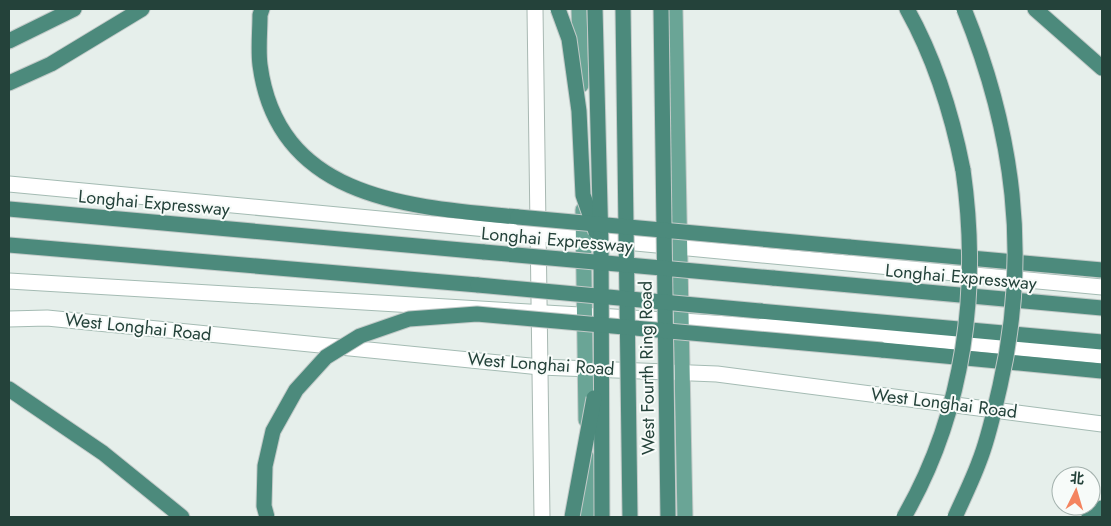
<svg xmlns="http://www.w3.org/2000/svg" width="1111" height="526" viewBox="0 0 1111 526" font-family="Jost,'Noto Sans SC',sans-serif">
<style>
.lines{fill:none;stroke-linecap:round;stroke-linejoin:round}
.tertiary-casing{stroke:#a8b8b2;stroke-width:17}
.secondary-casing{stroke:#a4bbb3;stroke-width:17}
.primary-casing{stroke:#c2cac8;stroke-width:17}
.trunk-casing{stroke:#c2cac8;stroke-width:17}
.tertiary{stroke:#fff;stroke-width:15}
.secondary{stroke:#fff;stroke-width:15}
.primary{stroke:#6aa596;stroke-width:15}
.trunk{stroke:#4c8a7c;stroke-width:15}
.trunk-bridge-casing{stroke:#c2cac8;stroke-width:17;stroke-linecap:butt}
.trunk-bridge{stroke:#4c8a7c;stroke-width:15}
.labels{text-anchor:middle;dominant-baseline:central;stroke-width:4;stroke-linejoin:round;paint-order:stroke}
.street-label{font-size:18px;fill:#24423a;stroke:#f7fbf9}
</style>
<rect width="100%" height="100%" fill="#e6efeb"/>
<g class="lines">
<defs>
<path id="tertiary" d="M535,9L542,517"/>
<g id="secondary">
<path d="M9,184L1102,287"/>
<path d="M9,281L682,321L837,331L1102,356"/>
<path d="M9,319L47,318L540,367L717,374L1102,424"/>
</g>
<g id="primary">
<path d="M579,9L581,85"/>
<path d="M675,9L685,517"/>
<path d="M583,210L586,420"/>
<path d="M587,458L588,517"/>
</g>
<g id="trunk">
<path d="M262,9L260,15C260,31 258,49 260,65C278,200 410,207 518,217"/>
<path d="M907,9C935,59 952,114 963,170"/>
<path d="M1035,9L1102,68"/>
<path d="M9,41L74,9"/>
<path d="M9,83L51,64L142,9"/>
<path d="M9,209L484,252"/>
<path d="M9,245L478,285"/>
<path d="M849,247L1102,270"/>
<path d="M773,278L1102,308"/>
<path d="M760,311L1102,342"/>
<path d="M882,350L1102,371"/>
<path d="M9,389L103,453L182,517"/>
<path d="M1089,517L1102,508"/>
</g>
</defs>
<!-- tertiary casing -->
<use href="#tertiary" class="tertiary-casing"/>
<!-- secondary casing -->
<use href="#secondary" class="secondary-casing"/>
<!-- primary casing -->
<use href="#primary" class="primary-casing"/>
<!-- trunk casing -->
<use href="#trunk" class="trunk-casing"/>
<!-- tertiary -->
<use href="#tertiary" class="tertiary"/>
<!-- secondary -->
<use href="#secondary" class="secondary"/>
<!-- primary -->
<use href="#primary" class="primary"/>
<!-- trunk -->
<use href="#trunk" class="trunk"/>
<defs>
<g id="trunk-bridge">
<path d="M558,9L569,39L579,111L583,195L596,232"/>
<path d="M595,9L601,247L602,517"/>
<path d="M623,9L630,517"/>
<path d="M661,9L668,517"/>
<path d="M518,217L849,247"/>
<path d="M484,252L773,278"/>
<path d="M478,285L760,311"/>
<path d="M267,517L264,506L265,466L273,431L296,390L326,357L360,336L409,319L477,314L882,350"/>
<path d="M572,517L594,398"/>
<path d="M904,517C965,411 980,289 963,170"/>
<path d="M955,517C963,499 972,481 979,462C989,437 994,411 1000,386C1030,255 1014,132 964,9"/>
</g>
</defs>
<!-- trunk-bridge casing -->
<use href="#trunk-bridge" class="trunk-bridge-casing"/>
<!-- trunk-bridge -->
<use href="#trunk-bridge" class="trunk-bridge"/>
</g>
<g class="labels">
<!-- street labels -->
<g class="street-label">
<text transform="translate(154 203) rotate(5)">Longhai Expressway</text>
<text transform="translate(557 240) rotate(5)">Longhai Expressway</text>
<text transform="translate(961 277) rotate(5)">Longhai Expressway</text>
<text transform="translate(138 327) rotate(6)">West Longhai Road</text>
<text transform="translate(541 364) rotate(4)">West Longhai Road</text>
<text transform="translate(647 368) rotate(-91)">West Fourth Ring Road</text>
<text transform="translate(944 403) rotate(7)">West Longhai Road</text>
</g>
</g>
<!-- border -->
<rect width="1111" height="526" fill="none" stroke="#24423a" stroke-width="20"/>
<!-- north arrow -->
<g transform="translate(1076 491) rotate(5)"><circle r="24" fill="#f7fbf9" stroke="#a3b1ad"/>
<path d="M0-4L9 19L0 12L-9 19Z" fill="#f4845f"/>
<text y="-8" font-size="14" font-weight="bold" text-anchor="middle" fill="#24423a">北</text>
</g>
</svg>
